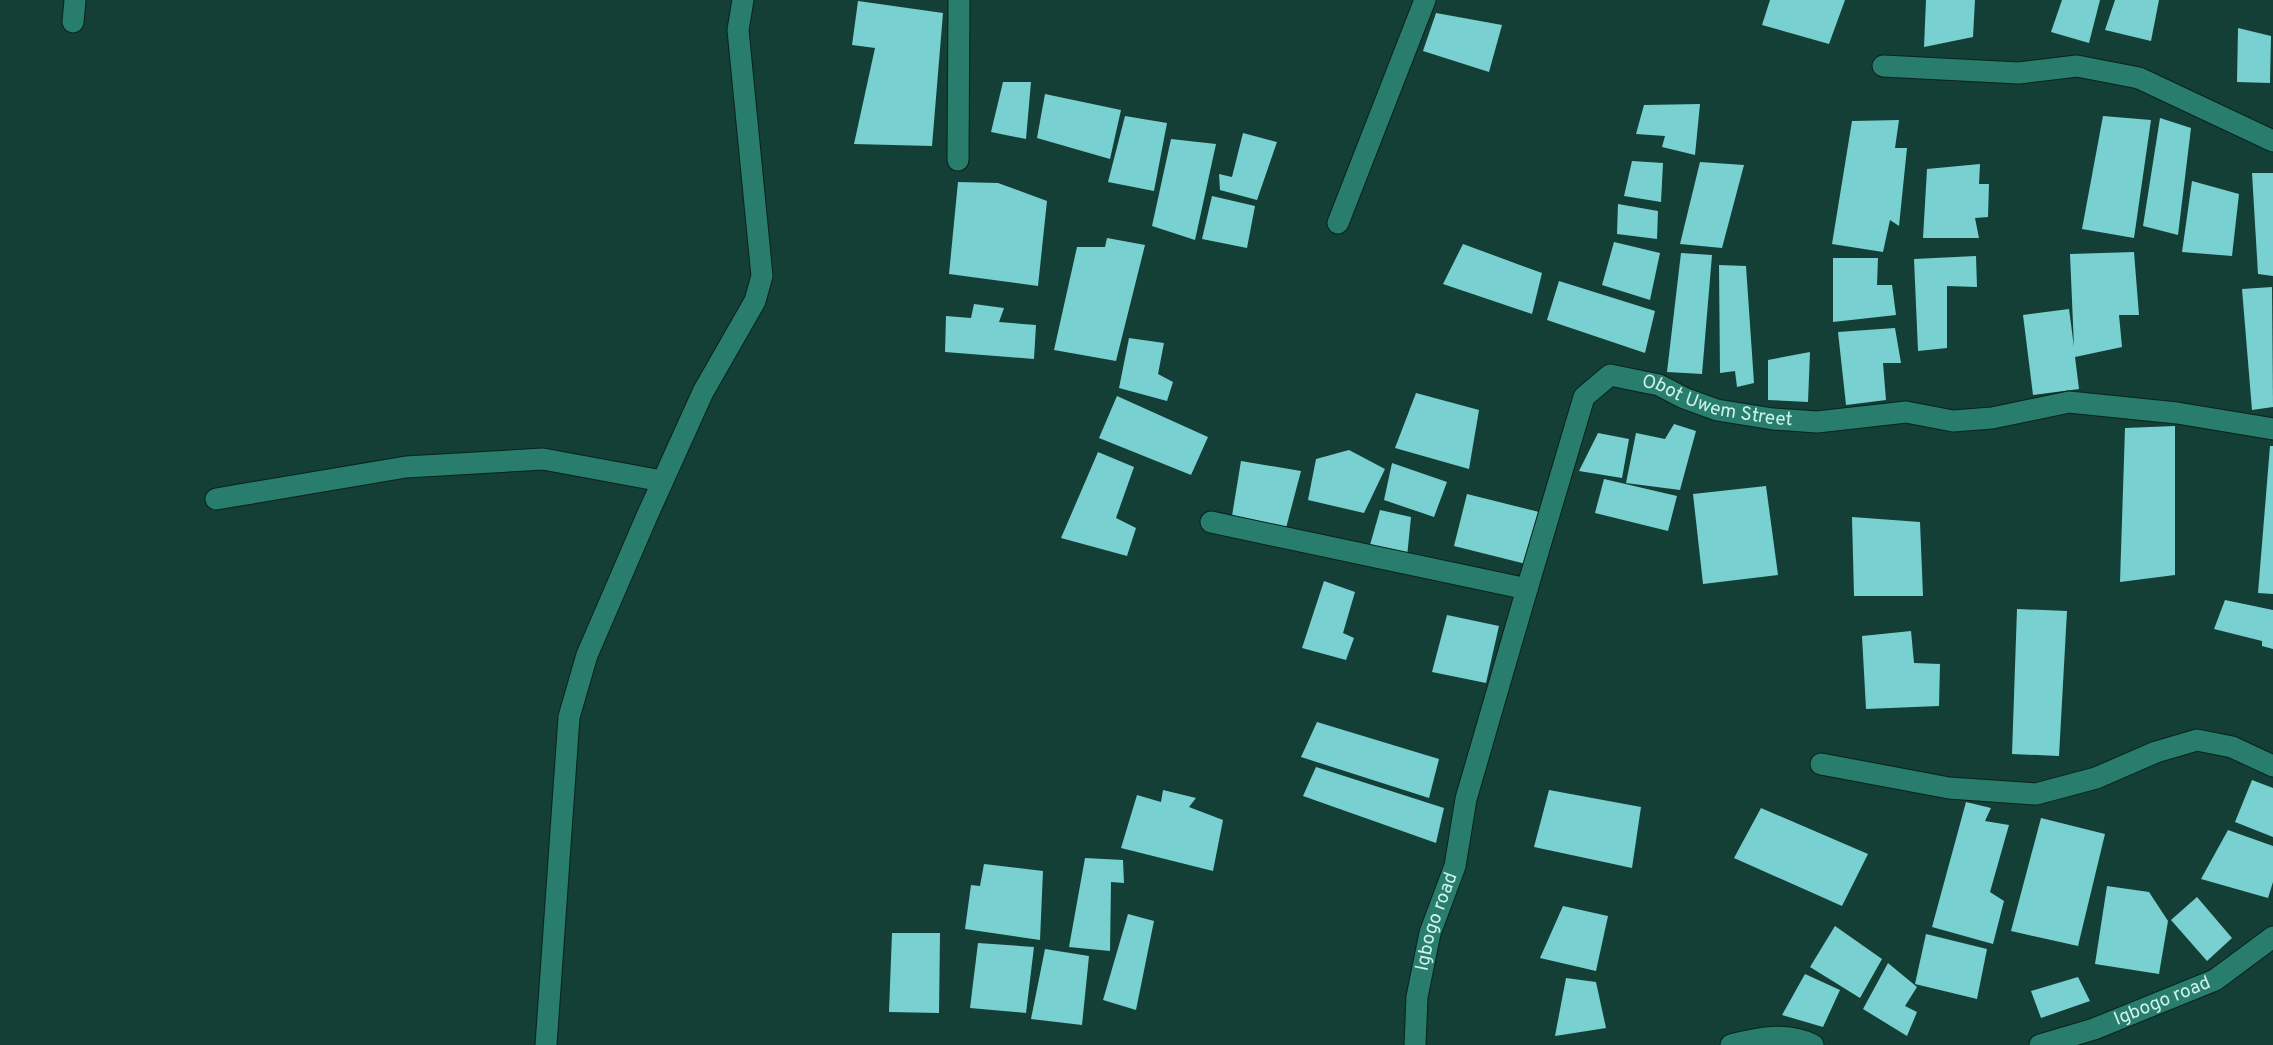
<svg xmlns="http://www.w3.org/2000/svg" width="2273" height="1045" viewBox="0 0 2273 1045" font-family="Overpass,sans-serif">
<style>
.building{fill:#79d0d1}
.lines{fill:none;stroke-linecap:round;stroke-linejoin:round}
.minor-casing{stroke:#09231d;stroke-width:23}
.minor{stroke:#297d6c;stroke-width:21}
.labels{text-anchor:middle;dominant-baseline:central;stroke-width:7;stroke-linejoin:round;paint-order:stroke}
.street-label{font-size:19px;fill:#cdf3e9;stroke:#133f36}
</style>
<rect width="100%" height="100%" fill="#133f36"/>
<!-- building -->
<g class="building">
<path d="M1770,0H1845L1829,44L1762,25Z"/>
<path d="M1926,0H1975L1973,37L1924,47Z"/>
<path d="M2062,0H2100L2089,43L2051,32Z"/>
<path d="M2115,0H2159L2151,41L2105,30Z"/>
<path d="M858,1L943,13L932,146L854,144L875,48L852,45Z"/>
<path d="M1436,13L1502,25L1489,72L1423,51Z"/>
<path d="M2238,28L2271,36L2270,83L2237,82Z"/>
<path d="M1003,82H1031L1026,139L991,132Z"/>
<path d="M1045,94L1121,110L1110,159L1037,138Z"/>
<path d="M1700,104L1695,155L1662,147L1665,136L1636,134L1644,105Z"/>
<path d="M1125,116L1167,123L1154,191L1108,182Z"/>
<path d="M2103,116L2151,120L2134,238L2082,229Z"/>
<path d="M2160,118L2191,128L2178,235L2143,226Z"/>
<path d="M1899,120L1895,148H1907L1899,226L1890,220L1883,252L1832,244L1852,121Z"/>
<path d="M1243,133L1277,142L1257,200L1220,190L1219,174L1232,177Z"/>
<path d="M1171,139L1216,144L1195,240L1152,226Z"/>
<path d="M1632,161L1663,163L1661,202L1624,196Z"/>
<path d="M1700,162L1744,165L1722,248L1680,244Z"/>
<path d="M1980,164L1979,184H1989L1988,217L1975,218L1979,238H1923L1927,169Z"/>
<path d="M2252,173H2273V276L2258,274Z"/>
<path d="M2192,181L2239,194L2232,256L2182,252Z"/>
<path d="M958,182L998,183L1047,201L1038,286L949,274Z"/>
<path d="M1212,196L1255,206L1247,248L1202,239Z"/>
<path d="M1618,204L1658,211L1657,239L1617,234Z"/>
<path d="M1107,238L1145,245L1116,361L1054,350L1077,247H1105Z"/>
<path d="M1614,242L1660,253L1650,300L1602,285Z"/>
<path d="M1463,244L1542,273L1532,314L1443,284Z"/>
<path d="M2134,252L2139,315H2119L2122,347L2075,357L2079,389L2033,395L2023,315L2069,309L2074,347L2070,254Z"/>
<path d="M1681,253L1712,255L1702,374L1667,372Z"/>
<path d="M1976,256L1977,287L1947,286V348L1918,351L1914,259Z"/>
<path d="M1833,258H1878L1877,285H1892L1896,315L1833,322Z"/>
<path d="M1719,265L1746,266L1754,383L1737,387L1735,371L1720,373Z"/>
<path d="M1559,281L1655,311L1645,353L1547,320Z"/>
<path d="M2272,287L2273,407L2252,410L2242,289Z"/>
<path d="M974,304L1004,308L999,322L1036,325L1034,359L945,352L946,316L971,318Z"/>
<path d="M1895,328L1901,363H1883L1886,400L1846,405L1838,332Z"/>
<path d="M1129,338L1164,343L1158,374L1173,382L1167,401L1119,388Z"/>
<path d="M1810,352L1808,402L1768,400V360Z"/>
<path d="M1416,393L1479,410L1469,469L1395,448Z"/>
<path d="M1117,396L1208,437L1191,475L1099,438Z"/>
<path d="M1674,424L1696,431L1680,490L1626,483L1636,433L1665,439Z"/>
<path d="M2175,426V575L2120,582L2125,428Z"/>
<path d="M1598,433L1629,439L1622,478L1579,471Z"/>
<path d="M2270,446H2273V594L2258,593Z"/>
<path d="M1349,450L1385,469L1364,513L1308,500L1316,459Z"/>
<path d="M1098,452L1134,467L1116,518L1136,528L1127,556L1061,538Z"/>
<path d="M1241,461L1301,471L1286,528L1231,522Z"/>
<path d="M1392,463L1447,482L1434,517L1384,500Z"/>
<path d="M1604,479L1677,496L1668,531L1595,513Z"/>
<path d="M1766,486L1778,575L1703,584L1693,494Z"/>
<path d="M1467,494L1539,512L1526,564L1454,546Z"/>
<path d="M1380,510L1411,517L1407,557L1368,552Z"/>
<path d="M1852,517L1920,522L1923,596H1854Z"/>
<path d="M1324,581L1355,592L1343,633L1354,638L1346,660L1302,648Z"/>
<path d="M2225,600L2273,610V649L2262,646V641L2214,629Z"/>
<path d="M2017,609L2067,611L2059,756L2012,754Z"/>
<path d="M1447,615L1499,626L1486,683L1432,672Z"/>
<path d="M1911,631L1914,663L1940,664L1939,706L1866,709L1862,636Z"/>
<path d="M1317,722L1439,759L1429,798L1301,757Z"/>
<path d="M1316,767L1444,808L1436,843L1303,796Z"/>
<path d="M2252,780L2273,788V837L2235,822Z"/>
<path d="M1163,790L1196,798L1189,807L1223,820L1213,871L1121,848L1137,795L1161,802Z"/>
<path d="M1549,790L1641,807L1632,868L1534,847Z"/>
<path d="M1966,802L1991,808L1985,821L2009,825L1990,892L2004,901L1993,944L1932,927Z"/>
<path d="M1761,808L1868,854L1842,906L1734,858Z"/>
<path d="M2041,818L2105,834L2078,946L2011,931Z"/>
<path d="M2228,830L2273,846V882L2268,898L2201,879Z"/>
<path d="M1085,858L1123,860L1124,883L1111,882L1110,951L1069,947Z"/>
<path d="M984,864L1043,871L1040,940L965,929L971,885L980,886Z"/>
<path d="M2107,886L2149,892L2168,921L2159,974L2095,964Z"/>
<path d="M2197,897L2232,938L2207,961L2171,920Z"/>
<path d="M1563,906L1608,916L1596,971L1540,958Z"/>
<path d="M1128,914L1154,921L1136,1010L1103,1000Z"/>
<path d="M1835,926L1882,959L1860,998L1810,967Z"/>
<path d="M892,933H940L939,1013L889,1012Z"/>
<path d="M1926,934L1987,949L1977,999L1915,984Z"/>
<path d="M978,943L1034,947L1026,1013L970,1008Z"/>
<path d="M1045,949L1089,956L1082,1025L1031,1019Z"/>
<path d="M1888,963L1917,987L1905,1006L1917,1012L1907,1036L1863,1009Z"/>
<path d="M1805,974L1840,990L1823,1027L1782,1015Z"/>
<path d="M2078,977L2090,1001L2041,1018L2031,991Z"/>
<path d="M1566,978L1596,982L1606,1028L1555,1036Z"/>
</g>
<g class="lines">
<defs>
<g id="minor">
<path d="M73,22L75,0"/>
<path d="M1883,66L2019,73L2077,66L2139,78L2273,141"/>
<path d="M958,160L959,0"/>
<path d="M1338,223L1425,0"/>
<path d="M216,499L406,467L543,459L662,481"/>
<path d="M1211,522L1527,589"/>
<path d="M1821,764L1949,788L2036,794L2096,778L2156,752L2197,740L2232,747L2273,766"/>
<path d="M546,1045L569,717L587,655L647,516L703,392L755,301L762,276L738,30L743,0"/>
<path id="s1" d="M1415,1045L1417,997L1430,933L1455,866L1466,799L1527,589L1584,397L1610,375L1659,385L1684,398L1717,410L1773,419L1817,422L1906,412L1953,421L1992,418L2069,402L2177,413L2273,429"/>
<path d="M1731,1045C1758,1038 1786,1032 1813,1045"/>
<path id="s2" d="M2040,1045L2094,1029L2215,980L2273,937"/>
</g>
</defs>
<!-- minor casing -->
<use href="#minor" class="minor-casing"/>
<!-- minor -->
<use href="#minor" class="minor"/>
</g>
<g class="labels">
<!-- street labels -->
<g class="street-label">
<text stroke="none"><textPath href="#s1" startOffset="817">Obot Uwem Street</textPath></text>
<text stroke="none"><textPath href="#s1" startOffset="126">Igbogo road</textPath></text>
<text stroke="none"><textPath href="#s2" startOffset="130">Igbogo road</textPath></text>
</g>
</g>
</svg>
